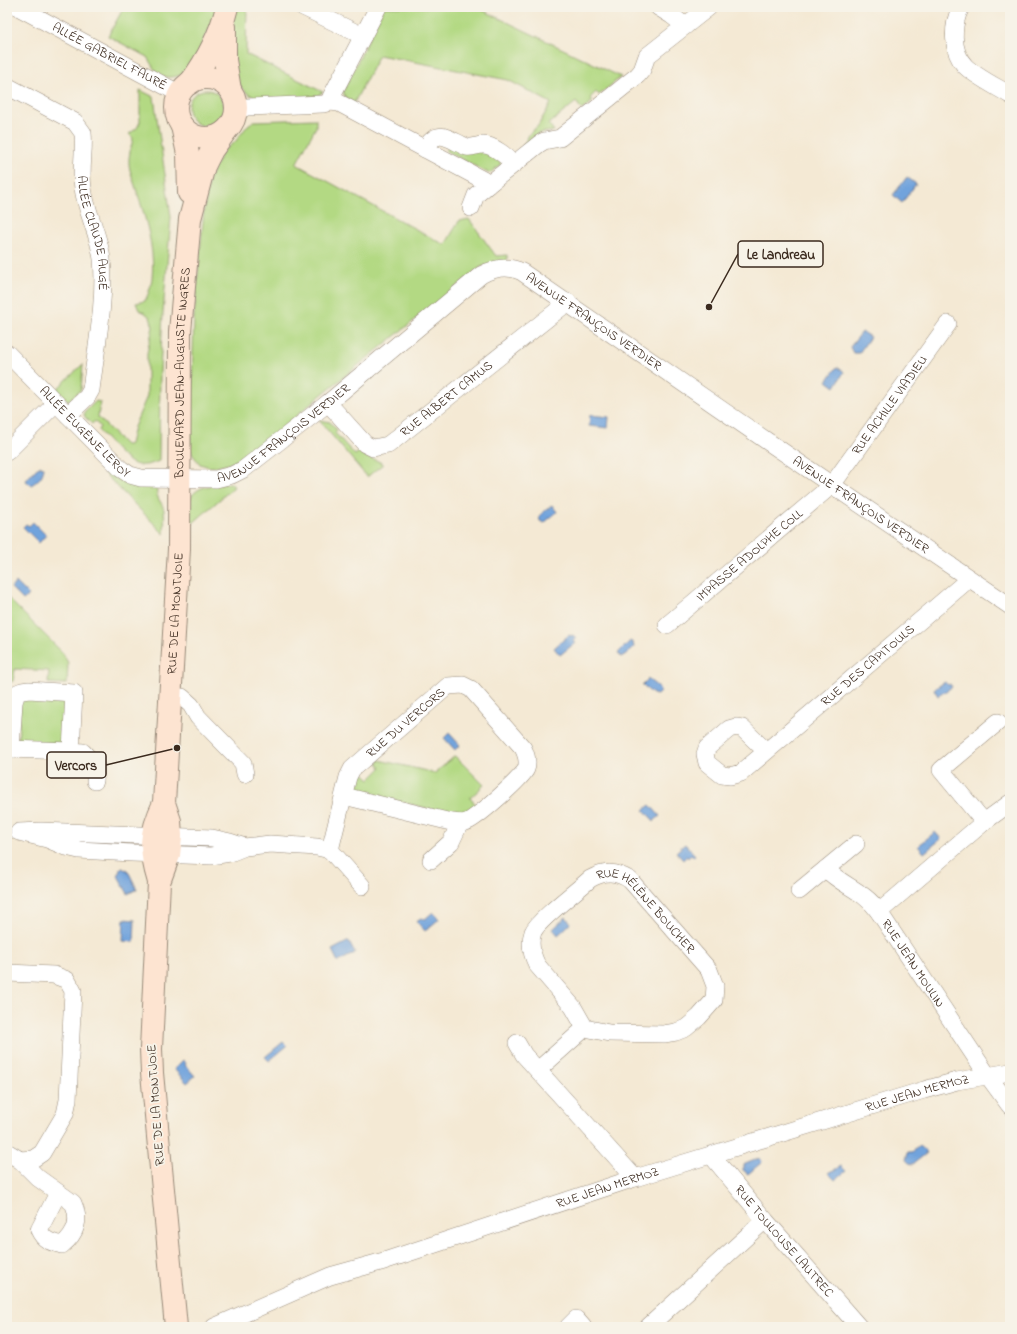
<svg xmlns="http://www.w3.org/2000/svg" width="1017" height="1334" viewBox="0 0 1017 1334" font-family="'Indie Flower',sans-serif">
<style>
.green{fill:#b3d983;stroke:#778250}
.water{fill:#71a3dc;stroke:#56667d}
.lines{fill:none;stroke-linecap:round;stroke-linejoin:round}
.street-casing{stroke:#988a79;stroke-width:18}
.secondary-casing{stroke:#988a79;stroke-width:24}
.street{stroke:#fff;stroke-width:17}
.secondary{stroke:#fde4d1;stroke-width:22}
.labels{text-anchor:middle;dominant-baseline:central;stroke-width:3.5;stroke-linejoin:round;paint-order:stroke}
.street-label{font-size:13px;fill:#3b2a1e;stroke:#f7f3e8}
.leader{fill:none;stroke:#3b2a1e;stroke-width:1.5}
.callout-dot{fill:#3b2a1e;stroke:#f7f3e8;stroke-width:1.5}
.callout{fill:#f7f3e8;stroke:#3b2a1e;stroke-width:1.5}
.callout-label{font-size:14px;text-anchor:middle;font-weight:bold;fill:#3b2a1e}
</style>
<rect width="100%" height="100%" fill="#f7f3e8"/>
<filter id="ink" filterUnits="userSpaceOnUse"><feTurbulence type="fractalNoise" baseFrequency=".025" numOctaves="2"/><feDisplacementMap in="SourceGraphic" scale="8" xChannelSelector="R" yChannelSelector="G"/><feConvolveMatrix kernelMatrix="1 2 1 2 8 2 1 2 1" color-interpolation-filters="sRGB"/></filter>
<filter id="wash" filterUnits="userSpaceOnUse"><feTurbulence type="fractalNoise" baseFrequency=".012" numOctaves="4" result="noise"/><feDisplacementMap in="SourceGraphic" scale="16" xChannelSelector="R" yChannelSelector="G"/><feGaussianBlur stdDeviation="0.9" result="paint"/><feColorMatrix in="noise" values="0 0 0 0 0 0 0 0 0 0 0 0 0 0 0 0 0 1.4 0 .05"/><feComposite in="paint" operator="in"/></filter>
<g filter="url(#wash)">
<rect width="100%" height="100%" fill="#f4e9d4"/>
<!-- green -->
<g class="green">
<path d="M124,7H219L190,71C178,77 170,79 158,75L147,57L108,36Z"/>
<path d="M235,7H247L246,54L323,92L317,96L259,100L247,93L237,83L230,32Z"/>
<path d="M384,7H476L621,77L599,95L596,92L590,98L593,101L582,110L576,102L549,124L554,131L539,133L523,146L530,133L538,126L551,103L508,80L379,55L354,103L345,97L343,92Z"/>
<circle cx="206" cy="108" r="18"/>
<path d="M140,90L154,97L171,217L163,313L160,372L159,461C152,464 145,466 138,465C125,463 107,439 98,430L100,427L95,421L92,424L85,417L84,413L96,401L100,402L98,417L125,445H128L130,444L134,427L147,396V353L153,327L150,317L144,312L139,310L136,303L145,301C165,264 141,206 130,170C127,158 131,150 133,138L129,134L137,128L140,122Z"/>
<path d="M316,119V127L296,164L445,245L459,221L469,219L496,256L507,255V260L481,267L321,395L255,451L252,448L237,460L229,464L216,467H209L200,464L192,454L190,448L194,317L204,210L210,176L223,151L235,142L248,125L254,121Z"/>
<path d="M449,146C462,148 496,150 501,164L490,173H488L446,151Z"/>
<path d="M83,364L81,390L68,401L57,389Z"/>
<path d="M319,420L330,422L337,430L335,433L355,455L359,452C366,459 375,458 383,464L367,477Z"/>
<path d="M111,467L157,489C155,497 162,502 164,510C165,518 164,526 164,534L104,473Z"/>
<path d="M231,483L234,487L186,529L189,500C197,484 215,485 231,483Z"/>
<path d="M7,597L63,653L68,663L67,684L48,683L49,671L15,669L13,681L7,683Z"/>
<path d="M23,698L64,700L66,703L64,741L62,743L18,744L20,703Z"/>
<path d="M455,756L484,785L470,798L477,806L461,816L362,793C355,788 354,784 356,776L362,772L370,779L381,768L375,759L435,773Z"/>
</g>
<!-- water -->
<g class="water">
<path d="M907,177L916,184L902,203L893,195Z"/>
<path d="M862,332L870,337L859,353H853L850,347Z"/>
<path d="M837,367L844,372L835,387L827,381Z"/>
<path d="M590,415L609,417L608,428L589,426Z"/>
<path d="M41,466L44,467C43,477 38,481 31,485L26,481L27,479L36,469Z"/>
<path d="M552,505L557,512L544,523L540,521L539,516Z"/>
<path d="M33,522L46,535L39,543L23,527L26,524L29,526Z"/>
<path d="M16,582L29,595L23,600L11,588Z"/>
<path d="M569,635L571,636L573,635L576,638L573,641L575,643L560,655L554,648Z"/>
<path d="M630,641L633,643L634,647L629,652L621,657L618,653Z"/>
<path d="M648,679L658,687L660,692L657,695L653,694L642,685Z"/>
<path d="M945,682L948,685L950,684L952,687L938,696L934,689Z"/>
<path d="M449,733L460,745L455,750L444,738Z"/>
<path d="M650,805L660,816L654,821L644,810Z"/>
<path d="M935,832L941,839L924,853L918,846Z"/>
<path d="M685,844L695,855L693,857L691,855L688,858L687,856L683,860L676,852Z"/>
<path d="M123,868L125,870L127,869L137,889L128,894L117,874L119,873L120,869Z"/>
<path d="M433,912L439,919L425,931L416,921L421,918L425,919Z"/>
<path d="M566,917L571,923L558,935L553,929Z"/>
<path d="M124,919L135,920L134,942L123,941Z"/>
<path d="M349,941L355,953L338,962L332,950Z"/>
<path d="M283,1042L287,1046L269,1061L265,1057Z"/>
<path d="M183,1060L186,1063L185,1065L195,1076L187,1083L174,1069Z"/>
<path d="M919,1146L927,1153L913,1164L909,1163L906,1160L908,1152H912Z"/>
<path d="M760,1158L762,1162L748,1174L743,1170V1165Z"/>
<path d="M841,1166L846,1171L835,1180L828,1173C832,1170 836,1170 841,1166Z"/>
</g>
</g>
<g filter="url(#ink)">
<g class="lines">
<defs>
<g id="street">
<path id="s1" d="M18,7L180,94"/>
<path d="M303,7L363,36"/>
<path d="M961,7C952,24 951,51 965,66C975,76 997,87 1010,95"/>
<path d="M685,26L709,7"/>
<path id="s2" d="M7,86L75,122L83,133C85,151 80,169 83,188C86,212 99,234 102,259C106,300 96,349 91,390L87,397L68,415"/>
<path d="M331,102V97L378,7"/>
<path d="M236,111L247,107L323,104L331,102L339,103L483,180L488,185L539,144L544,141L560,138L638,75L642,70L647,56L685,26L671,15L658,7"/>
<path d="M425,149C438,126 449,140 467,147C473,148 477,145 483,145C493,145 508,157 514,164"/>
<path d="M471,208L476,195L488,185"/>
<path id="s3" d="M7,353L121,469L130,475L141,478L216,479L232,475L244,469L328,403L481,275C494,268 508,265 522,272L767,441L1010,606"/>
<path id="s4" d="M328,403L365,444L373,448L388,445L568,302"/>
<path d="M7,452L56,403"/>
<path id="s5" d="M667,625L832,485L948,324"/>
<path d="M170,697H182L191,705L198,717L243,763L245,774"/>
<path d="M7,749L71,751L74,693L29,690L22,691L17,693L14,702L11,749"/>
<path d="M71,751L83,752L96,767L95,781"/>
<path id="s6" d="M766,751L742,728L736,727L729,729L707,748L705,754L707,763L722,775L730,776L741,773L969,579"/>
<path id="s7" d="M1010,803L984,822L879,912L988,1076L1010,1106"/>
<path d="M984,822L941,770L998,722"/>
<path d="M245,847L230,842L212,838L41,831L19,832L47,839L66,847L79,850L132,853L211,856L230,853L245,847L270,844L317,847L330,850L362,886"/>
<path id="s8" d="M330,850L348,777L352,769L448,686L463,685L471,689L523,748C526,754 529,761 526,769C523,777 475,820 466,822C460,824 453,822 447,821L344,796"/>
<path d="M431,860L451,842L460,823"/>
<path d="M826,869C842,886 864,890 879,912"/>
<path d="M799,891L856,844"/>
<path d="M7,973L54,975L67,980L73,991L68,1100L65,1114L42,1153L33,1159L20,1160L7,1152"/>
<path d="M517,1043L524,1055L635,1178"/>
<path id="s9" d="M538,1070L585,1028L573,1007L537,965C532,955 529,943 533,932C538,920 578,890 590,879C605,871 616,871 630,880L709,970L715,986L714,1000L699,1017L686,1028L676,1032L664,1034L609,1033L585,1028"/>
<path id="s10" d="M711,1155L765,1220L859,1327"/>
<path d="M20,1160L38,1178L73,1203C81,1220 76,1234 62,1245C51,1242 44,1241 39,1230L58,1193"/>
<path id="s11" d="M214,1327L330,1276L384,1261L635,1178L924,1090L957,1081L1010,1072"/>
<path d="M568,1327L576,1319L583,1327"/>
<path d="M648,1327L765,1220"/>
</g>
<g id="secondary">
<path d="M225,27V60L230,90"/>
<circle cx="206" cy="108" r="30"/>
<path d="M190,83C207,60 220,36 227,7"/>
<path d="M182,126L188,154L189,193"/>
<path d="M159,882C149,849 149,835 164,803"/>
<path id="s12" d="M176,1327L152,1073L151,1049L159,882L169,855L171,836L170,821L164,803L179,549L180,332L190,219L204,166L212,150L225,132"/>
</g>
</defs>
<!-- street casing -->
<use href="#street" class="street-casing"/>
<!-- secondary casing -->
<use href="#secondary" class="secondary-casing"/>
<!-- street -->
<use href="#street" class="street"/>
<!-- secondary -->
<use href="#secondary" class="secondary"/>
</g>
</g>
<g class="labels">
<!-- street labels -->
<g class="street-label">
<text stroke="none"><textPath href="#s1" startOffset="104">ALLÉE GABRIEL FAURÉ</textPath></text>
<text stroke="none"><textPath href="#s2" startOffset="192">ALLÉE CLAUDE AUGÉ</textPath></text>
<text stroke="none"><textPath href="#s3" startOffset="726">AVENUE FRANÇOIS VERDIER</textPath></text>
<text stroke="none"><textPath href="#s12" startOffset="959">BOULEVARD JEAN-AUGUSTE INGRES</textPath></text>
<text stroke="none"><textPath href="#s4" startOffset="154">RUE ALBERT CAMUS</textPath></text>
<text stroke="none"><textPath href="#s5" startOffset="315">RUE ACHILLE VIADIEU</textPath></text>
<text stroke="none"><textPath href="#s3" startOffset="342">AVENUE FRANÇOIS VERDIER</textPath></text>
<text stroke="none"><textPath href="#s3" startOffset="111">ALLÉE EUGÈNE LEROY</textPath></text>
<text stroke="none"><textPath href="#s3" startOffset="1050">AVENUE FRANÇOIS VERDIER</textPath></text>
<text stroke="none"><textPath href="#s5" startOffset="108">IMPASSE ADOLPHE COLL</textPath></text>
<text stroke="none"><textPath href="#s12" startOffset="718">RUE DE LA MONTJOIE</textPath></text>
<text stroke="none"><textPath href="#s6" startOffset="296">RUE DES CAPITOULS</textPath></text>
<text stroke="none"><textPath href="#s8" startOffset="155">RUE DU VERCORS</textPath></text>
<text stroke="none"><textPath href="#s9" startOffset="327">RUE HÉLÈNE BOUCHER</textPath></text>
<text stroke="none"><textPath href="#s7" startOffset="232">RUE JEAN MOULIN</textPath></text>
<text stroke="none"><textPath href="#s11" startOffset="742">RUE JEAN MERMOZ</textPath></text>
<text transform="translate(156 1105) rotate(-94)">RUE DE LA MONTJOIE</text>
<text stroke="none"><textPath href="#s11" startOffset="418">RUE JEAN MERMOZ</textPath></text>
<text stroke="none"><textPath href="#s10" startOffset="113">RUE TOULOUSE LAUTREC</textPath></text>
</g>
</g>
<!-- callouts -->
<path class="leader" d="M709 307L738 254M177 748L106 765"/>
<g class="callout-dot">
<circle cx="709" cy="307" r="4"/>
<circle cx="177" cy="748" r="4"/>
</g>
<g class="callout">
<rect x="738" y="241" width="85" height="26" rx="4"/>
<rect x="47" y="752" width="59" height="26" rx="4"/>
</g>
<g class="callout-label">
<text x="781" y="259">Le Landreau</text>
<text x="76" y="770">Vercors</text>
</g>
<!-- margin -->
<rect width="1017" height="1334" fill="none" stroke="#f7f3e8" stroke-width="24"/>
</svg>
